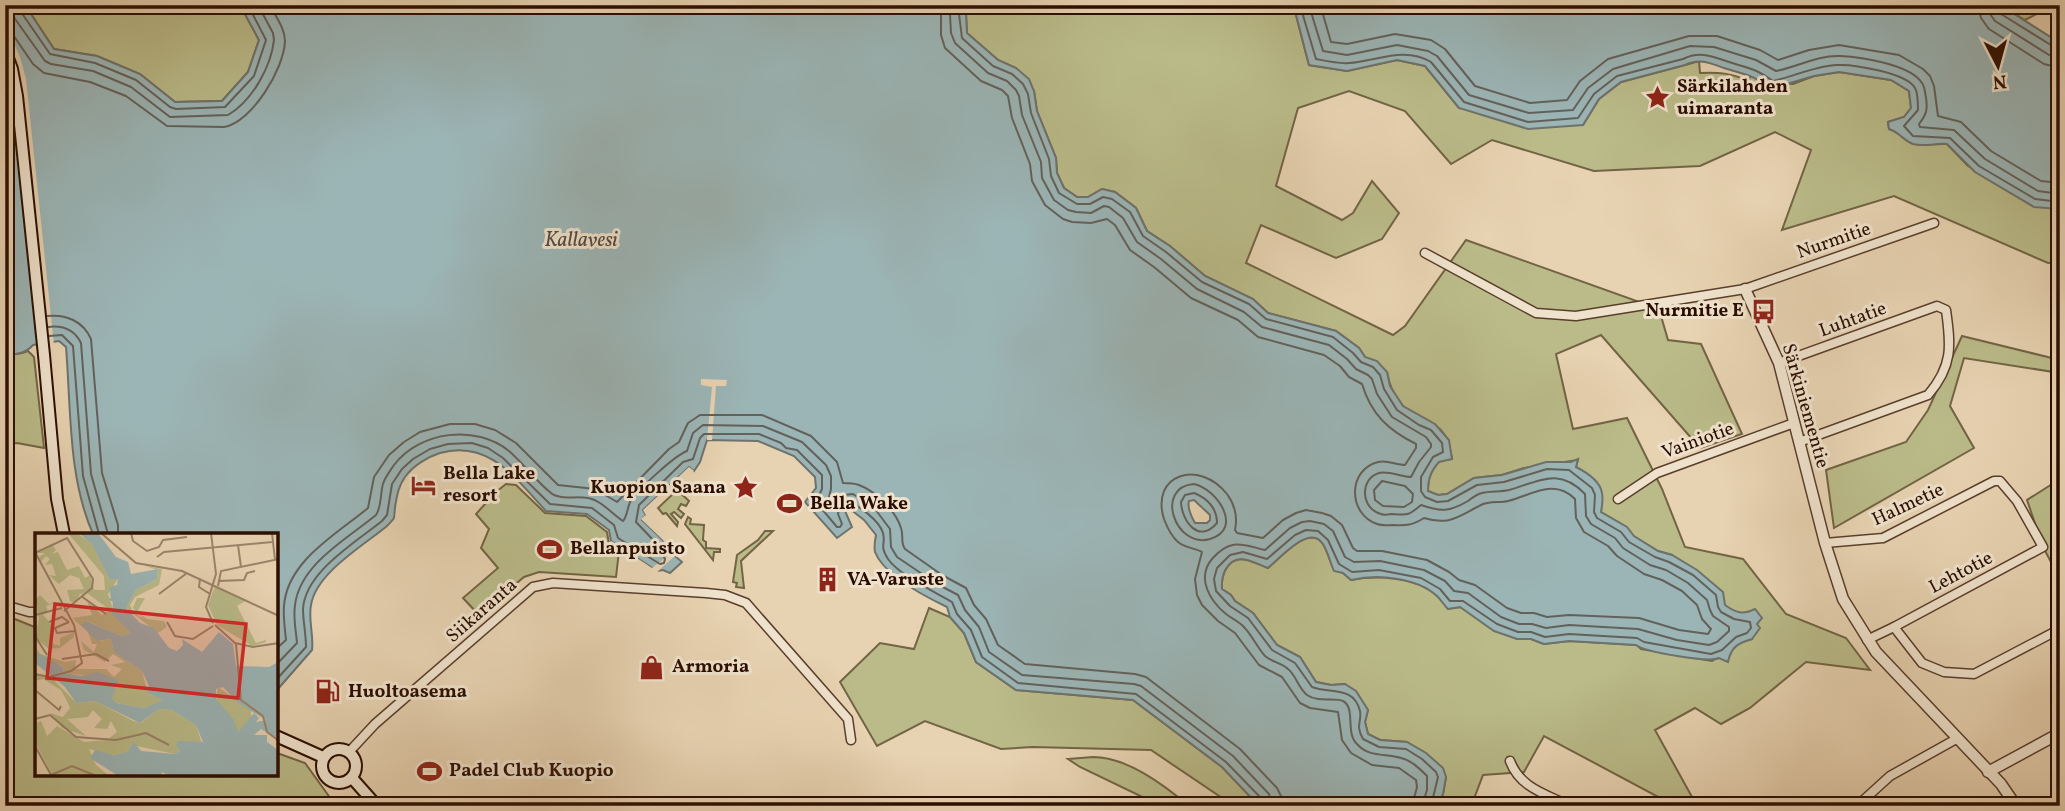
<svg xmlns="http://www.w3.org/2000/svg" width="2065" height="811" viewBox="0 0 2065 811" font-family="Vollkorn,serif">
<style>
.green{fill:#babb89;stroke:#726444;stroke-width:2}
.water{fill:#9bb5b6;stroke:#6e726d;stroke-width:2;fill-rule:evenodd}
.pier{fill:#e7d2b1}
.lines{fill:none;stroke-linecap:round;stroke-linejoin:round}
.shore{stroke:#63615b;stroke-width:2}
.minor-casing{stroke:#5a3e2c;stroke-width:11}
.tertiary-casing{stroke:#5a3e2c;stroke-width:13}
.secondary-casing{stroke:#2b0d00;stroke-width:14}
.minor{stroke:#efe2cc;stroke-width:8}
.tertiary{stroke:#efe2cc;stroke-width:10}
.secondary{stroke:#efe2cc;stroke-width:10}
.labels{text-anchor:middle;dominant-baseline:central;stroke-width:6;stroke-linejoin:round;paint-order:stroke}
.poi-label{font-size:19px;font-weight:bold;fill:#2b0d00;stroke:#efe2cc;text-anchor:start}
.street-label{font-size:19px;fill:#2b0d00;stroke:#efe2cc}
.water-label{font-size:21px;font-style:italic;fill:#524840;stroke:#efe2cc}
.inset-road{fill:none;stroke:#9c836a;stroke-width:2}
.view{fill:#d62828;fill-opacity:0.15;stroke:#d62828;stroke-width:3.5}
.inset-edge{fill:none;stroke:#2b0d00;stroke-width:3.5}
</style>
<rect width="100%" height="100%" fill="#e7d2b1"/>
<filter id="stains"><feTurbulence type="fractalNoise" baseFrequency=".00286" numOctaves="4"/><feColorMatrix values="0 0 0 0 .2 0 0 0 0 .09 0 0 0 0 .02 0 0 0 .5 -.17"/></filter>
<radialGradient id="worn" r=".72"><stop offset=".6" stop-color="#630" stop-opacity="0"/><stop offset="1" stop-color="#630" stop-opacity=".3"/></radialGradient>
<!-- green -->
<g class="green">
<path d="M25,5H240L259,40L248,72L222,101L175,102L140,74L97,56L54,49Z"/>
<path d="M969,5H1297L1295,11L1309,65L1347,71L1397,60L1425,66L1459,108L1583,125L1599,99L1621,82L1685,65L1699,61L1700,73C1718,72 1732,73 1748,81L1751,75L1762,81L1793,84L1814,76L1839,72L1891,80L1909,91L1911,108L1904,117L1888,122L1889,129C1898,131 1901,137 1908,141C1919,148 1935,143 1947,144L1968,166L2058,209L2060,207V262L2048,263L1894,196L1782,230L1811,150L1775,132L1700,166L1594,171L1492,140L1451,164L1405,111L1349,91L1298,108L1276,186L1342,220L1353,213L1372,181L1399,213L1382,239L1336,258L1261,225L1246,263L1393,335L1405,326L1466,240L1659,309L1668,340L1701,344L1742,434L1700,448L1601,335L1556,354L1573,429L1627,418L1662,489L1685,547L1743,559L1786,614L1846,638L1870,670L1806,662L1750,708L1721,724L1695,708L1655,730L1697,806H1675L1544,736L1524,772L1483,775L1472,804L1474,806H1437L1443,794L1446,777L1407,742L1380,740L1368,734L1365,722L1368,710L1345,684L1331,685L1316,682L1300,657L1277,645L1253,613L1235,601L1231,595L1222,589C1221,577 1226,560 1241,559C1249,559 1260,565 1268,568C1280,558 1310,523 1323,544C1328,552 1330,562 1334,570L1343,573L1351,580C1377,575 1417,577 1437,596C1441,599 1444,604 1448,609L1460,607L1517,639H1531L1544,644L1569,641L1637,645L1641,649L1712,661L1741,642L1752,639L1747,613H1736L1724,605L1672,555L1658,551L1633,536L1626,527L1601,512C1603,497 1589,474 1576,467L1578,460L1524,468L1502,475L1474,478L1447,494L1438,495L1428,491C1428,478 1431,471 1439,461L1452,459C1445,414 1427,430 1403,406C1394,397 1389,384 1387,372L1365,357L1359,348L1336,331L1268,313L1253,299L1205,276L1170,246L1147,231L1136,208L1115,192L1102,189L1088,197H1077L1064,188L1057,173L1056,158L1037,111L1034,91L1016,68L998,60L967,33L966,14Z"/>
<path d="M2000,5H2060V9L2050,7L2025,20Z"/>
<path d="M1962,336L2060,360V373L1964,358L1950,406L1974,448L1834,528L1826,470L1906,442L1928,410Z"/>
<path d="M28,351L34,357L44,448L17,443L5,444V355L22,353Z"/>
<path d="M2060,479V579L2043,547L2027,500Z"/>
<path d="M506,484L516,485L545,513L586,516L607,532L609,544L619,551L616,577L539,572L524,577L479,615L463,598L498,568L481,548L489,529L476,514L496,492Z"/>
<path d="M677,490L689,501L686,506L681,504L678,509L684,514L681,518L674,512L671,514L678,522L677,526L666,513L663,514L658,508Z"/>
<path d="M688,517L691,519L690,524L704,525L703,540L706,542V548L720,549V552H714L713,560L685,524Z"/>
<path d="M765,531H773L741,561L744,588L736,587L737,583L733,582L737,555L758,540Z"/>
<path d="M929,608L950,617L964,633L976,662L1016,690L1133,700L1222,767L1259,806H1226L1222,798L1151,750L1033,747L1001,749L925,721L877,746L840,682L880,643L914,649Z"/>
<path d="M5,615L37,628V774H276L277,753L305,763L336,806H5Z"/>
<path d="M1093,757C1127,757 1164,785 1189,806H1161L1080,767L1068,759Z"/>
</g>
<!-- water -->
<g class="water">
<path d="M5,5H25L54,49L97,56L140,74L175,102L222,101L248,72L259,40L240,5H969L966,14L967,33L998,60L1016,68L1029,79L1034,91L1037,111L1056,158L1057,173L1064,188L1077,197H1088L1102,189L1115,192L1136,208L1147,231L1170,246L1205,276L1253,299L1268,313L1336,331L1359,348L1365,357L1377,361L1387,372L1390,386L1403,406L1435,424L1449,440L1452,459L1439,462C1431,471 1428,478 1428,491L1438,495L1447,494L1474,478L1502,475L1546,462H1571L1578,459L1576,467C1586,472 1600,481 1602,493C1603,499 1602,507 1601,512L1627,527L1634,536L1658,551L1672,555L1697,570L1723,592L1725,605C1736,613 1743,615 1755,609L1762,618L1757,624L1760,628L1752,639C1738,643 1731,647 1728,662L1719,658C1709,663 1645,652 1636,645L1569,641L1544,644L1531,639H1517L1494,631L1460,607L1448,609C1444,605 1441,600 1437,596C1417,577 1377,574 1351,580L1343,573L1334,571C1330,562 1328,552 1323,544C1310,523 1280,558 1268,568C1260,565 1249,559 1241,559C1226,560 1221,576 1222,589L1231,595L1235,601L1253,613L1277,645L1300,657L1316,682L1331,685L1345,684L1356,691L1368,710L1365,722L1368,734L1380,740L1407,742L1426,753L1443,768L1446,777L1443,794L1437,806H1259L1222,767L1133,700L1016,690L976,662L964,633L950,617L947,607C926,597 884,575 875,552C874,547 875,540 876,535L864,520L850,509L845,511L852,527L837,538L805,502L816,488L815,477L794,456L758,441L707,440L700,462L694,471L689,467L643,510L646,515L642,520L663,540L671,554L675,556L682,562L670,573L663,570L657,571L611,541L609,530L587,514L546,511C516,479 489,439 440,453C427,457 413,466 405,477C398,487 397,496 395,507C395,509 394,517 394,518C392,521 389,524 387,526C363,546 316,573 311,605C308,620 314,635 312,650L277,690L276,534H93C68,478 71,408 66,347L59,341L33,345C25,354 17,354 5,355ZM1194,500L1210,515V520L1207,523H1195C1191,516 1187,508 1189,501Z"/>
<path d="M1297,5H2000L2060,43V207L2058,209L2034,207L1975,172L1947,144C1936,143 1924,147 1913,144C1904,141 1899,132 1889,129L1888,122L1904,117L1911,108L1909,91L1891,80L1839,72L1814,76L1770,89C1756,75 1742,74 1724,68C1710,63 1699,58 1685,65L1621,82L1599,99L1583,125L1528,129L1459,108L1425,66L1397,60L1347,71L1309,65L1295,11Z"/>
</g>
<!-- pier -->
<g class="pier">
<path d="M5,23L20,57L26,79L54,345L37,348L11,101L5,71Z"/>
<path d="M701,379L727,380L726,386H716L712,440H707L712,387L701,385Z"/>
<path d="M689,467L694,471L691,474L689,471L648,511L649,517L647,519L665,538L673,551L678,553L655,574L609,544L611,541L652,568L670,554L663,540L641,519L646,515L643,510Z"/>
</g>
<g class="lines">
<!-- shore -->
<g class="shore">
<path d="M11,5L13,16L45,61L51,64L93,71L131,87L170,117L228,115C252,101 271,67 274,40L273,33L258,5"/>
<path d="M20,5L21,12L50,54L95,63L136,80L170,107L176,109L225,107L254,76L266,40L248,5"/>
<path d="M941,5V35L945,48L981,81L1002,90L1008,96L1012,118L1030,164L1032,181L1045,205L1063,219L1072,222L1091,223L1107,219L1115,225L1130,250L1154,267L1191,298L1238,320L1258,337L1324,355L1340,366L1349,377L1362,384C1371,414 1388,430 1416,444V448L1405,465C1396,465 1388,460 1378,462C1347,470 1348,514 1377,524C1382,526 1387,525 1393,525C1406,526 1413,525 1424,518C1450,526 1459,516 1481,505C1489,501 1500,503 1508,501C1532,495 1554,478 1575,499L1576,518L1584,532L1608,546L1617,556L1644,574L1662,580L1682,591L1697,605L1702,619L1711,629L1708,634L1679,630L1639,618L1569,615L1547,617L1534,613H1521L1507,608L1475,585L1459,580L1449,572L1427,560L1382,551H1357L1353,548L1342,525L1331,516L1322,513L1306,510L1296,513L1283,520L1263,538L1237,533L1235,530C1238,516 1235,505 1227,494C1199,459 1150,474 1164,519C1167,527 1171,536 1178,542C1185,548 1195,548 1202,552L1195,579L1197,595L1202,605L1218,621L1235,633L1259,665L1282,677L1300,703L1310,708L1338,712L1342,740L1351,753L1372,765L1399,768L1416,780L1417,787L1412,806"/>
<path d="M952,5L950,14L951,33L955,43L988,73L1007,81L1016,90L1019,96L1022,115L1041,162L1042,178L1054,200L1068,210L1076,212L1091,213L1104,206L1109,207L1123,218L1137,242L1161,259L1197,289L1244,312L1262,327L1329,345L1347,359L1356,369L1368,375L1372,379L1377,394L1392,417L1426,437L1431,444V447L1419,462L1411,477C1402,477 1387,470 1379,473C1359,479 1361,509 1381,514C1387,516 1385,514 1392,514C1408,515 1408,516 1421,505C1441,512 1449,512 1468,501C1472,498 1477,494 1482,493C1491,491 1500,492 1509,490C1540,481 1559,467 1585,494L1586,516L1591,524L1615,538L1623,548L1650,565L1666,570L1688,583L1707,600L1710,610L1713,616L1729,627V631L1717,642L1709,645L1677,640L1638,629L1569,625L1546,628L1532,624H1519L1501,617L1468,593L1454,591L1445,581L1424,570L1380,561L1354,562L1345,557L1333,531L1324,524L1310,521L1302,522L1290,528L1265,550C1243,545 1231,537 1212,559C1196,578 1210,601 1226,614C1231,618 1238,621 1243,626C1252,635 1257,647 1265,656C1272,662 1282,663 1288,669C1296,675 1298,688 1307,695C1318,703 1336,697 1343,701C1356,708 1345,733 1357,744C1369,758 1386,753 1401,758C1411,760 1420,769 1427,776V790L1422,806"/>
<path d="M962,5L959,14L962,38L993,66L1012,74L1023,84L1028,94L1031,113L1049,159L1051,176L1059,193L1077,204H1090L1103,197L1112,199L1130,212L1143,236L1166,252L1202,282L1249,304L1266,319L1333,337L1353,353L1361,362L1373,367L1380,375L1384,389L1397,410L1419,425L1431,430L1442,443L1443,452L1433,457L1421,477V491L1425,497L1437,502L1448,501L1477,485L1504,482L1547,469L1569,470L1592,488L1595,495L1594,512L1597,518L1621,532L1629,542L1655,557L1669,562L1693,575L1716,595L1718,607L1721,612L1734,619L1750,622L1751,628L1747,633L1736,637L1722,650L1711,654L1644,642L1637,638L1569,634L1545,637L1531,632H1518L1497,624L1463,601H1450L1440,589L1421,578L1379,570L1352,572L1339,564L1328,540L1318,531L1306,530L1295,535L1267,559L1243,552L1230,555L1217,568L1214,579L1216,591L1230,606L1248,618L1272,650L1295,663L1312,687C1329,694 1354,685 1360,711C1362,722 1355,725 1363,739L1379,747L1406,749L1422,759L1436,772L1438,777L1431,806"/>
<path d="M1303,5L1302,12L1316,59C1326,61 1339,64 1349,63C1377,61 1404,46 1431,62L1464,102L1528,122L1578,118L1594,94L1617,76L1683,59C1699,51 1711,56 1726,61C1746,68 1756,68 1773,81C1795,76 1815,66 1837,65C1853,64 1907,73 1915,88C1918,93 1918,104 1918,110L1904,126L1913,136L1950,138L1979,166L2035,199L2060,202"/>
<path d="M1312,5L1311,12L1323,51L1347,55L1397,45L1428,51L1437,56L1469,95L1529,113L1573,110L1588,88L1613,69L1690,46L1714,47L1756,60L1776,71C1797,67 1818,55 1840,56C1860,57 1910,64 1922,83C1925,87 1925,93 1926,98C1928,110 1926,115 1919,124L1920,127L1954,130L1985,159L2038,191L2060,194"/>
<path d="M1322,5V11L1331,42L1347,44L1395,34L1431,40L1445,49L1475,86L1530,103L1567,100L1580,81L1608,59L1689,36H1717L1760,50L1778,60L1809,50L1839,45L1899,55L1923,69L1930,76L1934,86L1938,116L1961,122L1991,151L2041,181L2060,183"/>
<path d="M1978,5L1981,18L1989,29L2044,64L2060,68"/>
<path d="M1989,5L1990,14L1995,21L2049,55L2060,57"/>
<path d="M1998,5V11L2001,14L2054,47L2060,48"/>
<path d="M5,23L33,64L44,73L90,82L126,96L167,126L224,127C252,122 284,69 285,41C285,28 275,16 270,5"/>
<path d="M47,316C66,314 83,321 91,339L102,473L118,525V534"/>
<path d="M48,327C63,325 74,329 81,343L91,474L108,534"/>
<path d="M49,336L62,335L73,346L83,476L99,534"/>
<path d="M1382,481L1405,486L1413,494L1412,502L1404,507L1383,506L1375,500L1374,490Z"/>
<path d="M1194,484C1217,489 1244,529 1210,539C1175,549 1154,487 1194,484Z"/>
<path d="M1194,493C1207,498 1217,508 1217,523C1199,544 1182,522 1181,502L1185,495Z"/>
<path d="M276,649L286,640C285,629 283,617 284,606C287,561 337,534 368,508L374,477L389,455L404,442L420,432L450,424H475L495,430L516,443L558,485L595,489L617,502L669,449L679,442L688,423L700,415H762L811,436L837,462L843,483C848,483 854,483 859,485C875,491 896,511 901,528C904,536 900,542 905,549L942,575L966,588L974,605L986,619L998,645L1025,664L1135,674L1146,677L1240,749L1277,788L1282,798V806"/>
<path d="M276,665L297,643C296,631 293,618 295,605C300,564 347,539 376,515C382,506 380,494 383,484C385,477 390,471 394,465C420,431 476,424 509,451C524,464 536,481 551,493C559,500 577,496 588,498C601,500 612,514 623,521C628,515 627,507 631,500C640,488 674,456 687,451L693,433L703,425L763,426L802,442L826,465L831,476V489L829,497L830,500L833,501L844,495L853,494L875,509L890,529L891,547L897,557L937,584L958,595L965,610L979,627L989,652L1022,675L1134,684L1141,686L1233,756L1269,794L1272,806"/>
<path d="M276,680L306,647C306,634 303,621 303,609C305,572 356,542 382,521L387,515L392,484L402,469L413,459L430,449L448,444L472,443L488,448L503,458L550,504L592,508L614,525L618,538L660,564L664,563L665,559L657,544L636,522L639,505L683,462L693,459L700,438L704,434H759L781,443L786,448L797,450L822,475V489L816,502L837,527H840L842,524L838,514L839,509L847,503C858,503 880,522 883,533C886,545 879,545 888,559C899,575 935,592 952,602L957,614L971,630L982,657L1018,683L1136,694L1226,762L1261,798L1263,806"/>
</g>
<defs>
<g id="minor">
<path d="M1425,253L1536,313L1576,316L1745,289L1934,223"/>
<path d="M1779,363L1937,306L1946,310C1951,346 1953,366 1928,395L1799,442"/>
<path d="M1618,499L1657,473L1794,423"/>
<path d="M1825,543L1883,538L1994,481H2000L2017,501L2043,547L1894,627"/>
<path d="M5,605L29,612H37"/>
<path d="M1867,640L1894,627L1922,663L1944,672L1974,674L2060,629"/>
<path d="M349,752L375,724L533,587L553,583L706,593L725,595L746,603L848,719L851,740"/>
<path d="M1510,761C1520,788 1546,794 1570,806"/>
<path d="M1857,806L1890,776L1958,738"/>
</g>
<g id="tertiary">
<path d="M1745,289L1779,363L1825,543L1843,599L1876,652L2001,784L2016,806"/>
<path d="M1988,772L2060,733"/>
</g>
<g id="secondary">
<path d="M5,50L12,69L17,96L44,355L57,499L64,534"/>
<path d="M276,736L323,757"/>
<circle cx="339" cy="766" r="17"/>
<path d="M352,778L377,806"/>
</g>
</defs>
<!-- minor casing -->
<use href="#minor" class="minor-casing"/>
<!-- tertiary casing -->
<use href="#tertiary" class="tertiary-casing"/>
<!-- secondary casing -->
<use href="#secondary" class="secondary-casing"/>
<!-- minor -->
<use href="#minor" class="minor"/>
<!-- tertiary -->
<use href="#tertiary" class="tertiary"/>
<!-- secondary -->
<use href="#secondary" class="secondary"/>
</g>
<!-- icons -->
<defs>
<symbol id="sight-bare" viewBox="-9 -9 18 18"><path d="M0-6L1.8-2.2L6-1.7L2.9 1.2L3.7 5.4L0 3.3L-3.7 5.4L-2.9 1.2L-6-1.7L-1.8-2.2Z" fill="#8f2418" stroke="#efe2cc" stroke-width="2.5" paint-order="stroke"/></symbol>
<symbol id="bus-bare" viewBox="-9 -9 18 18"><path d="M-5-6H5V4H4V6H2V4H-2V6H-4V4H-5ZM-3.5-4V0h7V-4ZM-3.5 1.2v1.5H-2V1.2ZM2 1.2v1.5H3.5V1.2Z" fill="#8f2418" stroke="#efe2cc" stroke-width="2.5" paint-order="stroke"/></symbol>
<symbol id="hotel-bare" viewBox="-9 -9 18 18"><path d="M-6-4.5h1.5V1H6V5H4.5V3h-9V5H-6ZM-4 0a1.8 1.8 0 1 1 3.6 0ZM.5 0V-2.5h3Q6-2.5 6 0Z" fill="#8f2418" stroke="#efe2cc" stroke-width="2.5" paint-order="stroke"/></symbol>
<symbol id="stadium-bare" viewBox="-9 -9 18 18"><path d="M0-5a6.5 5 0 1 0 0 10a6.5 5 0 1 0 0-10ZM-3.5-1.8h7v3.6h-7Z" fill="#8f2418" stroke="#efe2cc" stroke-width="2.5" paint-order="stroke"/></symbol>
<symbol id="building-bare" viewBox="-9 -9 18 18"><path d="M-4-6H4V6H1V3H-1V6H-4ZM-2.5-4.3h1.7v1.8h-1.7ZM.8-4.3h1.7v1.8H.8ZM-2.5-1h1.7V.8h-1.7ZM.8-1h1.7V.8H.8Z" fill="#8f2418" stroke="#efe2cc" stroke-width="2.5" paint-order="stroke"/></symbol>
<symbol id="shop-bare" viewBox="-9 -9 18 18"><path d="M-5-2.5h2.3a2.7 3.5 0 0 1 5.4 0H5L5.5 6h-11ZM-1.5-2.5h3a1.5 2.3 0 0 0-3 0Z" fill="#8f2418" stroke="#efe2cc" stroke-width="2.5" paint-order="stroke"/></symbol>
<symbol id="fuel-bare" viewBox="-9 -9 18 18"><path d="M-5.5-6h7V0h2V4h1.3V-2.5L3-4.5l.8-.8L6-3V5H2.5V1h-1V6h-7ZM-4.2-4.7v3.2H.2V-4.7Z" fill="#8f2418" stroke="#efe2cc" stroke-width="2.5" paint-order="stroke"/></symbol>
</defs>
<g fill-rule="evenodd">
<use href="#sight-bare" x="1640" y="80" width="35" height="35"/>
<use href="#bus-bare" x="1746" y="294" width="35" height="35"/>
<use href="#hotel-bare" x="406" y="468" width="35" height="35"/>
<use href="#sight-bare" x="728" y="470" width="35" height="35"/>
<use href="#stadium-bare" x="772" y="486" width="35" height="35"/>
<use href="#stadium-bare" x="532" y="532" width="35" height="35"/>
<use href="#building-bare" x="810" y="562" width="35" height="35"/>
<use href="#shop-bare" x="634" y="650" width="35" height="35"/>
<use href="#fuel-bare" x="310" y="674" width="35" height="35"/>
<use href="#stadium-bare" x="412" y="754" width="35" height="35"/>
</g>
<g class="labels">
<!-- poi labels -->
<g class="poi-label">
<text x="1677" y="87">Särkilahden<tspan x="1677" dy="22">uimaranta</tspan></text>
<text x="1744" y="311" text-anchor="end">Nurmitie E</text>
<text x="443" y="474">Bella Lake<tspan x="443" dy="22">resort</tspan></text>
<text x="726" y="488" text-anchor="end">Kuopion Saana</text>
<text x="810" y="504">Bella Wake</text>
<text x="570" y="549">Bellanpuisto</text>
<text x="847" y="580">VA-Varuste</text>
<text x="672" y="667">Armoria</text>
<text x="348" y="692">Huoltoasema</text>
<text x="449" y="771">Padel Club Kuopio</text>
</g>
<!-- street labels -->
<g class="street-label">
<text transform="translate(1834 241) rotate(-19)">Nurmitie</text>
<text transform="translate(1853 320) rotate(-20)">Luhtatie</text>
<text transform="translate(1805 406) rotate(74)">Särkiniementie</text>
<text transform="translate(1698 441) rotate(-20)">Vainiotie</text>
<text transform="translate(1908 505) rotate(-25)">Halmetie</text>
<text transform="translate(1961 573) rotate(-28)">Lehtotie</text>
<text transform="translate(482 611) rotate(-41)">Siikaranta</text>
</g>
<!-- water labels -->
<g class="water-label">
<text x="581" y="240">Kallavesi</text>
</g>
</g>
<!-- overview -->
<g transform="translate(35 533)">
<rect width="243" height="243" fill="#e7d2b1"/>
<path d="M33,0H41L57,10L75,47L83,46L73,61L80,83L96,100L87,103L52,88L47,92L65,108L76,106L79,119L107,138L113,161L128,166L126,169L109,175L81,170L77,165L79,146L29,140L28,133L5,124L0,118V113L5,121L30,129L41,127L40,136H71L79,144L87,136L76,132L90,129L78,121L70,129L49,117L46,108L59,119L62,111H57L53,99L37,85L57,82L52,68L67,82L75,77L52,60L45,61L40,70L35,68L32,57L49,56L44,45L35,42L24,51L14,42L21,43L17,31L10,32L15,26L11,23L5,30L4,24L10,20H3L18,13L21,17L17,21L23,19L32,37L44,33L50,45L55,42L59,57H70L69,43ZM110,33L127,36L124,52L100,64L95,72L98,80L108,85L98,75L102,65H110L102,79L112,86L129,88L132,94L123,100L91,75L101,57L122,46L123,37ZM180,53L212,67L202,73L221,110L231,107V109L217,113L182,92L173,72ZM5,62L14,71L22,69L11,73L13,79L8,82L20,95L15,110L25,113V105L39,99V104L25,115L14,116L0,105L4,85L0,67ZM0,142L16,144L41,170L60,168L98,188L106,190L124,176H135L161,192L167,211L141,213L145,218L140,221L97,212L92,219L79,222L54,216L61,232L72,241L84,243H18L1,211L0,190L6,188L12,203L22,193L49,209L72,207L82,199L76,188L72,196L59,195L67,186L58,177L53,184L32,186L51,203L27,195L15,180L28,184L35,175L32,168L26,157L8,146L0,148ZM183,154L216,177V186L203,199L181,168Z" fill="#babb89"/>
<path d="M63,0L81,24L93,29L96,41L123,36L122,46L101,57L91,75L105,90L119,95L134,115L142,118L148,112L147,106L167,119L184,99L198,111L201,133L234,134L243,129V206L226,196L219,202H232V209L243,217V243L137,244L127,239L126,243L85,244L55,225L60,217L79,222L92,219L99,209L106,218L140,221L145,218L141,213L143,208L168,209L161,192L135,176H124L105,190L60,168L41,170L30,154L0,130V118L28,134L29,140L47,143L63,139L83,147L77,165L81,170L109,175L128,167L112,160L114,153L107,138L79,119L76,106L62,108L46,92L51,88L87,103L96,100L77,81L78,69L73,66L76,65L74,54L82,52L83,46L75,47L57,11L45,1ZM188,154L203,170L231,187L221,189L224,185L219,180L203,199L199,187L181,166V156Z" fill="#9bb5b6" fill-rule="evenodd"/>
<path class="inset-road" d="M66,0L101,30L147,38L244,83M96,0L98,8L112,18L124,14L128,7L152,4M111,0H174M176,0L181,41L171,74L178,90M237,0L240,27M203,12L206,34M0,19L39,92L47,130L36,138L14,144L0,141M0,20L32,5L58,46L57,55L29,78M122,24L129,19L237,9M165,46L164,54L175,61M183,48L209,47L212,40L220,38M183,53L186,38L244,26M124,61L152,40M46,63L71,81M0,82L27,75M14,89L27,84L34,89M34,89L20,95L22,100L40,98M132,89L140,103L158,106L178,93M180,92L201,111L206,167L228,183L232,199L244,208M0,103L12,122M200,110L218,114L244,110M27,126L61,121L74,128M0,157L24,177L26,173M0,186L15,182L41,204L81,207L111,200L134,212M0,213L16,242M16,242L37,233L59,242"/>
<path class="view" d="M20,71L211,91L203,165L12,145Z"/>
<rect width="243" height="243" class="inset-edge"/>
</g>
<!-- margin -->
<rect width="2065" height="811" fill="none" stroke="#e7d2b1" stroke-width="28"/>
<rect x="7" y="7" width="2051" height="797" fill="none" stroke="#2b0d00" stroke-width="3.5"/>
<rect x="14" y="14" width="2037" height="783" fill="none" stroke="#2b0d00" stroke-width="2"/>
<!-- north arrow -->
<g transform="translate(1998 66) rotate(174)" stroke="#efe2cc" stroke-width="5" paint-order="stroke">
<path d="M0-5L12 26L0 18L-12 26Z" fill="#2b0d00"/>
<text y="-10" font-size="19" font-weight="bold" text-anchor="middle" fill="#2b0d00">N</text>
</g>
<rect width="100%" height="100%" filter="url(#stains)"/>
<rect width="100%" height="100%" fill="url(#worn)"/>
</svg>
